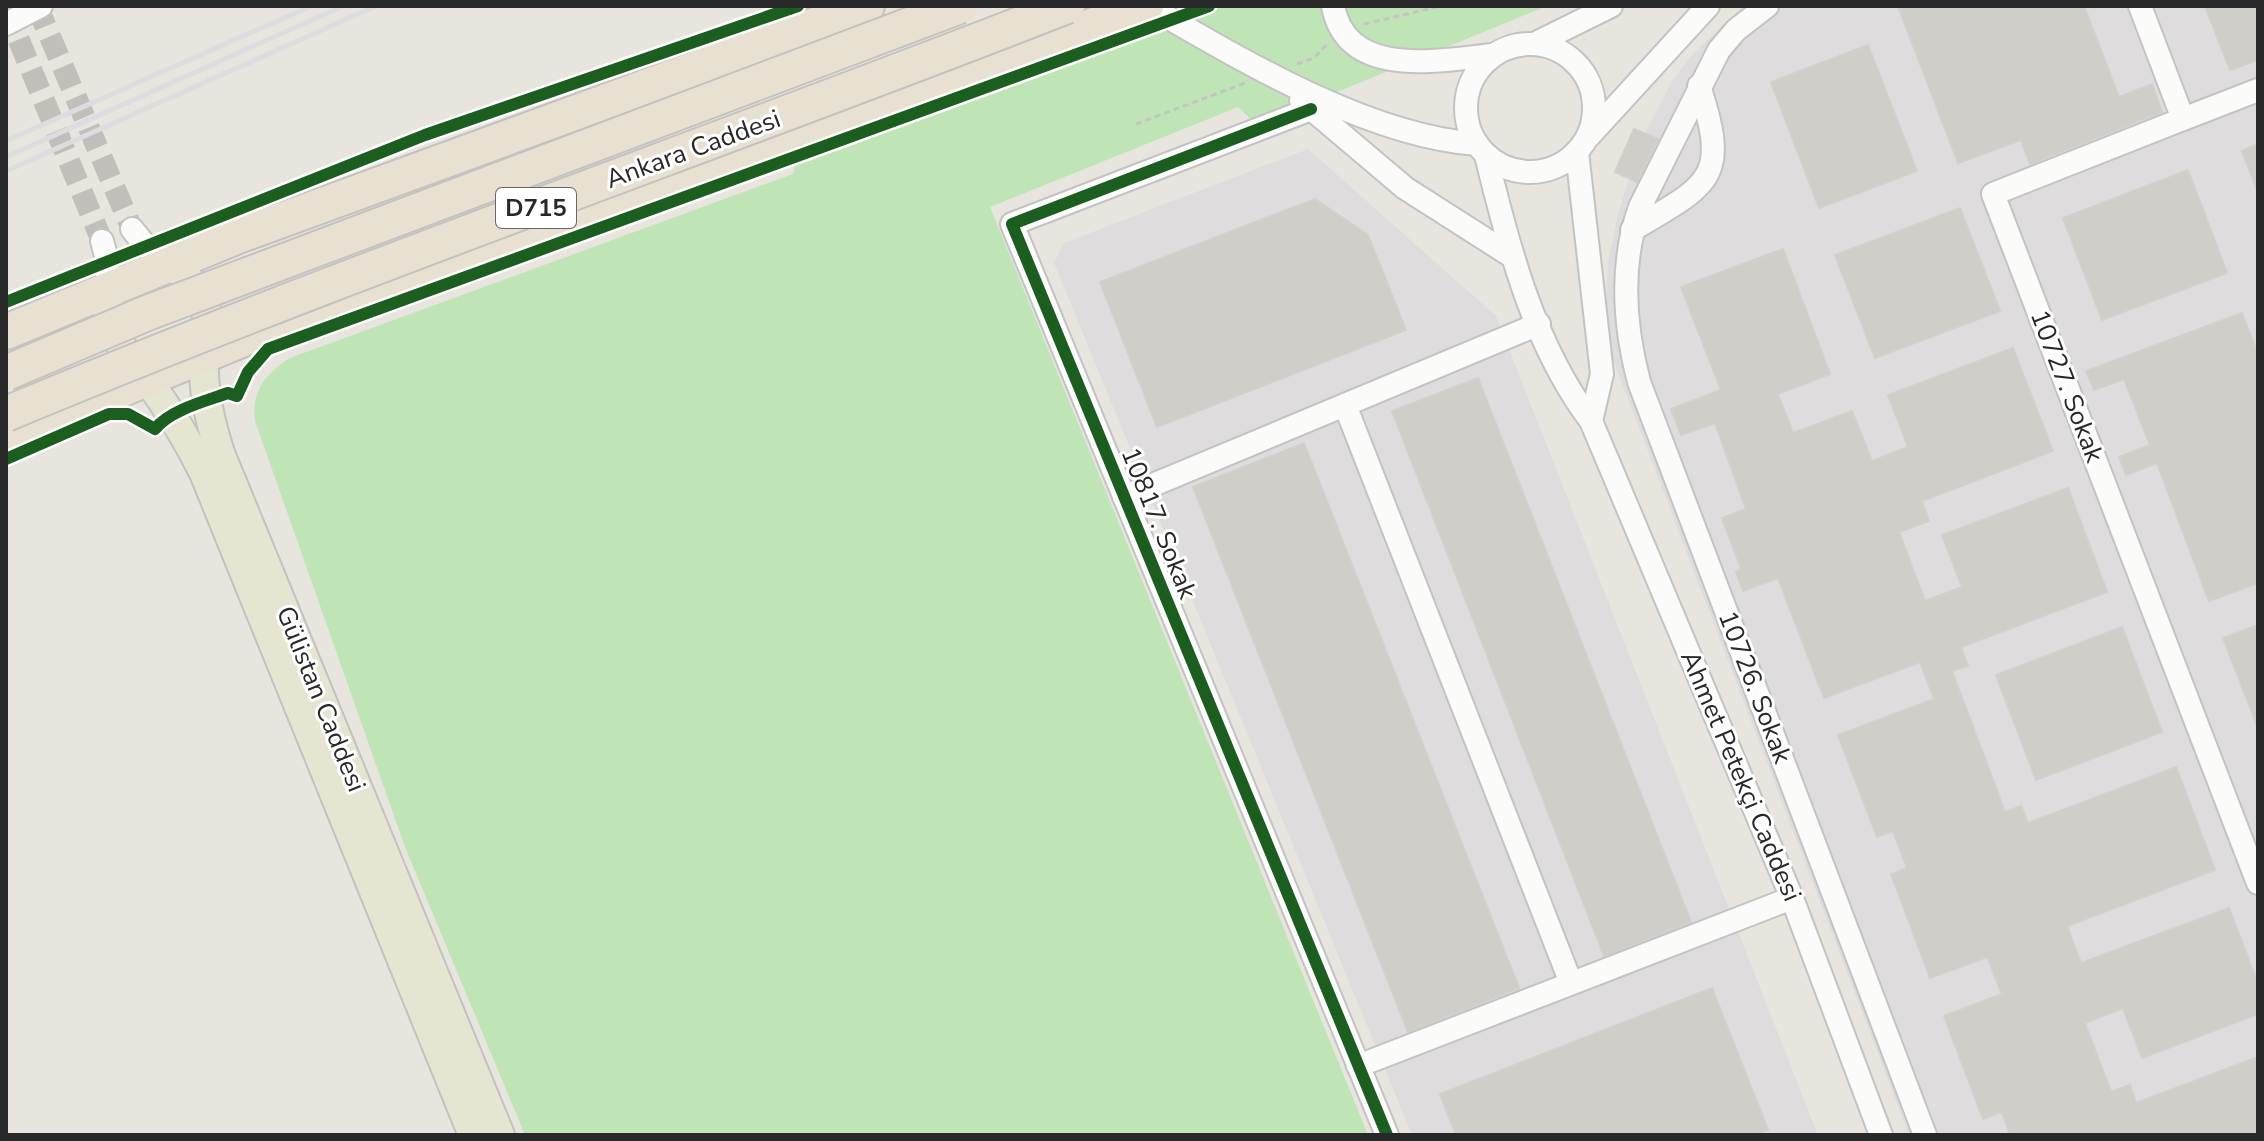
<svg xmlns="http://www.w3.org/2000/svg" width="2264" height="1141" viewBox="0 0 2264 1141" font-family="'Nunito Sans',sans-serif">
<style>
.industrial{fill:#dfdcdd}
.green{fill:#bfe4b6}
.building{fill:#d0cec9;stroke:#d2d0ca;stroke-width:2}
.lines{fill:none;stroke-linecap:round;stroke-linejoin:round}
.minor-tunnel{stroke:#c1bfba;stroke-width:22;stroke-dasharray:22 11;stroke-linecap:butt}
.minor-casing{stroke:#c4c3c4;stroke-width:26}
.major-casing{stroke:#c3c2c0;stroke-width:32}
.highway-casing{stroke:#c3c2c0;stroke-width:38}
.path{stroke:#c5c4c3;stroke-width:3;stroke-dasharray:6 4;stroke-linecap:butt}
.minor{stroke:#fbfbfa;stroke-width:22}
.major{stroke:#e5e5d2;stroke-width:28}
.highway{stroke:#e8e1d2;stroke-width:34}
.rail{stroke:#dddcde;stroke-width:5}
.highway-bridge-casing{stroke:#c3c2c0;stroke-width:38;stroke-linecap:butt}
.highway-bridge{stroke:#e8e1d2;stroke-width:34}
.cycleway-casing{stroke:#fff;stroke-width:17}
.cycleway{stroke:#1b5e20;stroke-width:12}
.labels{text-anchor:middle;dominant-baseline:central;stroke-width:6;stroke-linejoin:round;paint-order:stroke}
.shield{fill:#fff;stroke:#686868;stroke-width:2}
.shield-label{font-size:24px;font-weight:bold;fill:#282828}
.street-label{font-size:26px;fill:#282828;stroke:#fff}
</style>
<rect width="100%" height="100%" fill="#e7e5de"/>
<!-- industrial -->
<g class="industrial">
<path d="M1743,6H2258V1135H1909L1610,352L1606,304L1608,262L1618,214L1641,141L1671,83L1690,57Z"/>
<path d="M1308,149L1496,316L1818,1135H1412L1054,263L1064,243Z"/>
</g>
<!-- green -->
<path class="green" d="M1223,6H1547L1269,120L1253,121L1238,107L990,207L1368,1135H525L405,847L255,421C251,390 266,374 290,358L793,174L795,162Z"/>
<!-- building -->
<g class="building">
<path d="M1898,6H2084L2119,97L2152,84L2162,112L2030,164L2021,140L1958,163Z"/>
<path d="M2205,6H2258V60L2230,70Z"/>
<path d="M1868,45L1917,171L1819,208L1771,82Z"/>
<path d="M1634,129L1658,139L1637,182L1615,172Z"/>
<path d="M2258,144V190H2257L2242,151Z"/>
<path d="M2188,170L2227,273L2102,320L2063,218Z"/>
<path d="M1315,199L1368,235L1406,330L1157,427L1100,282Z"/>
<path d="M1960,208L2000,311L1875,358L1835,255Z"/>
<path d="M1783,249L1830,374L1778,394L1793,433L1852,411L1872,461L1908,447L1888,395L2013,348L2053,451L1922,501L1929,521L1899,532L1925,601L1962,587L1942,535L2068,488L2107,592L1961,647L1968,666L1952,671L2005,812L2021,806L2028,823L2176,767L2215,870L2067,926L2081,963L2229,908L2258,984V1014L2142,1058L2123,1008L2085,1023L2111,1092L2130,1085L2136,1103L2258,1057V1135H2010L2002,1112L1983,1119L1944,1016L2002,994L1987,957L1930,978L1891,874L1907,868L1893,831L1877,837L1838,735L1934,699L1920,662L1824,698L1778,578L1743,591L1736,572L1741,569L1722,518L1746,509L1715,423L1681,435L1671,409L1721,390L1681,287Z"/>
<path d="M2242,313L2258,354V583L2209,601L2157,463L2126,475L2119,457L2150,445L2124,379L2094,390L2086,371Z"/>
<path d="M1478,378L1691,922L1604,956L1392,411Z"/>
<path d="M1304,443L1519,988L1408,1032L1193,487Z"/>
<path d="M2258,625V725H2257L2223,638Z"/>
<path d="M2122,627L2162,732L2036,780L1996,675Z"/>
<path d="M1712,988L1768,1130L1755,1135H1456L1440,1094Z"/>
</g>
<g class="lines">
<!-- minor-tunnel -->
<g class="minor-tunnel">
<path d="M37,6L132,229"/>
<path d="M6,9L102,241"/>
</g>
<defs>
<g id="minor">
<path d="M1148,6C1242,60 1367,136 1477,144"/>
<path d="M1333,6C1347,80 1439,60 1493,55"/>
<path d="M1767,6L1736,30L1719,50L1640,207C1620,263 1624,325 1639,382L1925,1135"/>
<path d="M2140,6L2183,119L1993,194L2258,883"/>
<path d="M6,24L41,6"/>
<circle cx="1530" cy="108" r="64"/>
<path d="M1534,44L1611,6"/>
<path d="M1301,100L1405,188L1513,257"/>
<path d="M1311,109L1012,224L1387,1135"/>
<path d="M2183,119L2258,90"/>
<path d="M1589,136L1708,6"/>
<path d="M1577,152L1602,374L1591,421"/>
<path d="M1486,155C1508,246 1534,346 1591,421L1792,898L1881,1135"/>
<path d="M132,229L145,245L171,265"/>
<path d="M1632,230C1710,184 1730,179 1699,86"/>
<path d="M102,241L107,260V289"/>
<path d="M1345,405L1571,983"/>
<path d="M1124,497L1539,324"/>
<path d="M1358,1066L1792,898"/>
</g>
<g id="major">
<path d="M171,265C225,303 201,322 204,374C205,401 212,428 220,453L500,1135"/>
<path d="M107,289C108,344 122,343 149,382C170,411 188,441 204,473L473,1135"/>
</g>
<g id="highway">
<path d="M6,332L238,236L867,6"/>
<path d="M6,437L285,322L1146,6"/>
</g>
</defs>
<!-- minor casing -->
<use href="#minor" class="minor-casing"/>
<!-- major casing -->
<use href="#major" class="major-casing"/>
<!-- highway casing -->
<use href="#highway" class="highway-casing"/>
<!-- path -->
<g class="path">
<path d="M1364,24L1441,6"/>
<path d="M1297,64L1314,58L1326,45"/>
<path d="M1136,124L1245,83"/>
</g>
<!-- minor -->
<use href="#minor" class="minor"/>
<!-- major -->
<use href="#major" class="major"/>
<!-- highway -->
<use href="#highway" class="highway"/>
<!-- rail -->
<g class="rail">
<path d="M6,141L311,6"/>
<path d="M6,157L343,6"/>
<path d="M6,171L376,6"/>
</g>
<defs>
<g id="highway-bridge">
<path d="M6,373L147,313L960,6"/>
<path d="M6,414C356,268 714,144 1067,6"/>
</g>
</defs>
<!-- highway-bridge casing -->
<use href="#highway-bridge" class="highway-bridge-casing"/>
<!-- highway-bridge -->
<use href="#highway-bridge" class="highway-bridge"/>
<defs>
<g id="cycleway">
<path d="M1311,109L1012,224L1387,1135"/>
<path d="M6,302L425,135L798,6"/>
<path d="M6,459L109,414H128L155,429C170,410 206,401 228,393L237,396L248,372L268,349L1209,6"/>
</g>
</defs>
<!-- cycleway casing -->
<use href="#cycleway" class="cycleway-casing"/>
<!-- cycleway -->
<use href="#cycleway" class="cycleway"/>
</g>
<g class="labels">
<!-- shield labels -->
<rect class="shield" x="496" y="188" width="80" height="40" rx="6"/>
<g class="shield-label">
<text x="536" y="208">D715</text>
</g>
<!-- street labels -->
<g class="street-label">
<text transform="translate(693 149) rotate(-20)">Ankara Caddesi</text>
<text transform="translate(2067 386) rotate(69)">10727. Sokak</text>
<text transform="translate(1159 523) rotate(68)">10817. Sokak</text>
<text transform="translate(1755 687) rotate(69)">10726. Sokak</text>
<text transform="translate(321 699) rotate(68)">Gülistan Caddesi</text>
<text transform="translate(1741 776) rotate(67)">Ahmet Petekçi Caddesi</text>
</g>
</g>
<!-- border -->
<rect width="2264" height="1141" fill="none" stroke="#282828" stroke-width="16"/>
</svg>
